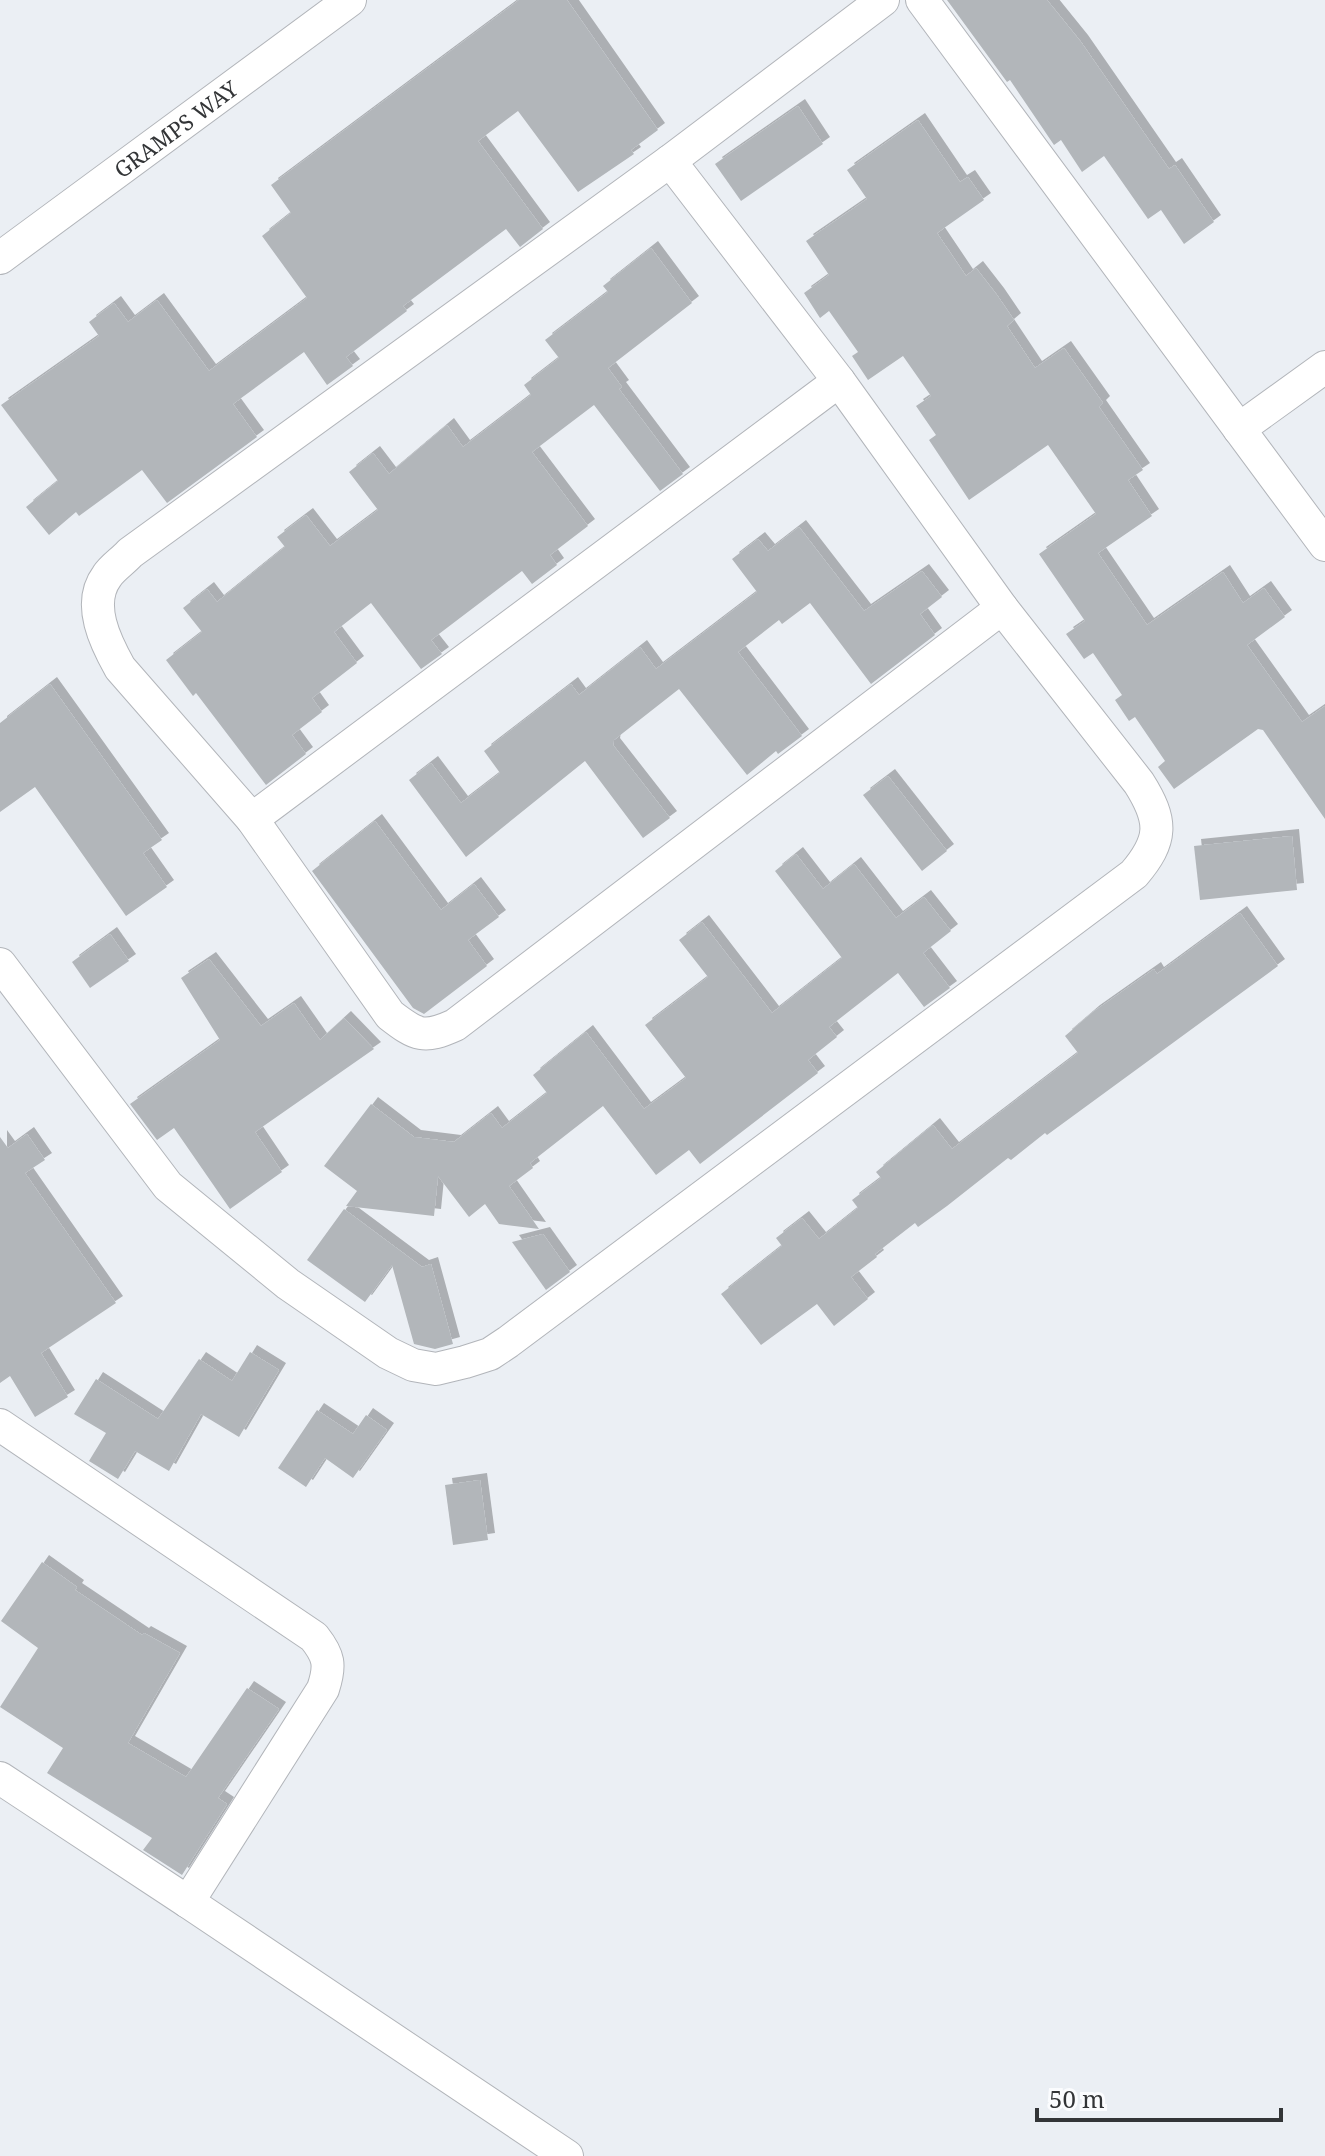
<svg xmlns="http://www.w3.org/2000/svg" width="1325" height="2156" viewBox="0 0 1325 2156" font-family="'Noto Serif',serif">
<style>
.building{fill:#b2b6ba;filter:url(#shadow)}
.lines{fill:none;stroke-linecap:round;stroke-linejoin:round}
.street-casing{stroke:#b2b5ba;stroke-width:34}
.street{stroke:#fff;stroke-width:32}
.labels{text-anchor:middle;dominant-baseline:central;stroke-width:6;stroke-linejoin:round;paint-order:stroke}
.street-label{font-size:22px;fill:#333537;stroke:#fbfcfe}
</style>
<defs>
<filter id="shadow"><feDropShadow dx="7" dy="-7" stdDeviation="0" flood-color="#0004"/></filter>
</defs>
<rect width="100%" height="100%" fill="#ebeff4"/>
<!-- building -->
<g class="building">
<path d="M519,0H567L658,130L631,150L634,154L578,192L518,111L478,141L543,229L520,247L506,229L403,306L407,311L346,357L353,366L327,385L304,352L233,404L257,437L167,503L142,470L79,516L76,512L49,535L26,507L58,481L1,405L99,336L89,322L114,303L128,322L157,300L209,371L307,298L262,236L291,213L271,185Z"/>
<path d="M947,0H1047L1081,42L1169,169L1175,165L1214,222L1184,244L1161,210L1148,219L1104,156L1082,172L1061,140L1054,145L1010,80L1007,82Z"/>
<path d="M798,106L823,144L741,201L715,164Z"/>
<path d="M918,120L960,182L968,177L984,200L937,233L966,276L976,268L997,295L1014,320L1007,326L1035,368L1064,348L1103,403L1099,407L1143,470L1128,480L1152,516L1098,553L1147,625L1223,572L1243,603L1264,588L1285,617L1247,645L1302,722L1325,706V819L1263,730L1258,729L1174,789L1158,767L1165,761L1135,717L1129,721L1115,700L1122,695L1093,653L1084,659L1066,634L1085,621L1039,554L1096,514L1048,445L969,500L929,440L936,435L916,406L931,396L903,356L868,380L852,356L858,352L829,311L820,318L804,293L829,275L806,241L867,199L847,170Z"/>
<path d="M651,248L692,303L608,368L622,387L619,389L683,474L660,491L594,405L532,452L588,526L550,555L557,565L532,584L522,571L431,640L442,654L421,669L371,603L334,632L357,663L312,698L322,712L292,735L306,754L266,785L196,693L193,696L166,660L202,632L183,608L207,589L217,602L285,547L277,537L306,515L330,546L378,510L349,472L373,453L389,474L447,425L463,447L531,395L524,385L559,358L545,340L608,292L603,286Z"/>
<path d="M799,527L864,611L922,571L942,597L920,614L935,635L871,684L810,603L782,624L779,620L738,652L802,736L778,754L776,751L747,775L679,689L614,740L613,745L670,818L643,838L585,761L466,857L409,780L431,763L461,803L500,773L484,751L571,684L579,695L640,647L656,669L757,592L732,559L758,539L768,551Z"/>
<path d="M50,684L162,840L143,853L167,887L126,916L35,787L0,812V723Z"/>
<path d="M888,776L947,851L922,871L863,795Z"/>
<path d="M375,821L441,910L474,884L499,917L468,940L487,966L424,1014L413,1008L312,871Z"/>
<path d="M1292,836L1297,890L1200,900L1194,846Z"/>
<path d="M796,854L823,889L854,864L896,918L924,897L951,931L923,953L950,988L924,1007L898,973L829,1027L837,1037L808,1060L818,1073L700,1164L689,1150L656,1175L603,1106L530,1163L533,1168L509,1186L539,1229L499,1224L485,1204L469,1217L438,1176L434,1216L346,1206L357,1191L324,1166L371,1104L414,1137L454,1142L491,1113L502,1128L547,1093L533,1075L586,1032L644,1109L686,1078L645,1025L708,977L679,940L702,922L772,1013L842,958L775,871Z"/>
<path d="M1240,913L1278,966L1047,1135L1045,1133L1011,1160L1008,1158L947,1206L918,1227L915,1223L875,1254L877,1257L851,1277L868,1299L834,1326L817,1304L761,1345L721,1294L782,1246L776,1238L802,1218L819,1239L858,1208L852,1200L881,1178L876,1172L933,1125L952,1149L1078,1053L1065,1036L1093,1012L1154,969L1157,974Z"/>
<path d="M110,934L129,961L90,988L72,962Z"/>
<path d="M209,959L261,1026L294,1003L320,1040L344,1018L374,1049L255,1132L282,1172L230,1209L174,1128L157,1140L130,1104L220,1040L181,978Z"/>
<path d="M27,1134L45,1160L25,1173L116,1303L41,1353L68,1397L35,1417L10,1376L0,1383V1137L8,1148Z"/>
<path d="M344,1209L422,1267L431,1264L453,1344L435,1349L414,1344L392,1265L365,1302L307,1260Z"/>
<path d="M543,1234L570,1272L546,1290L512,1242Z"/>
<path d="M250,1352L279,1370L239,1437L201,1414L169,1471L135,1451L118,1479L89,1461L106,1433L74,1414L96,1379L158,1419L199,1359L232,1381Z"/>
<path d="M317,1410L353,1434L366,1415L387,1430L353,1478L325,1458L306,1487L278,1468Z"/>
<path d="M480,1480L488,1540L453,1545L445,1485Z"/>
<path d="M42,1562L77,1587L75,1590L142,1635L144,1633L180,1653L128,1743L186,1777L247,1688L279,1709L218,1798L227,1804L182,1875L143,1850L152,1838L47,1773L63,1748L0,1707L38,1648L1,1621Z"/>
</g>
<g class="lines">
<defs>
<g id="street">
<path d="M922,0L1325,545"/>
<path d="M670,161L130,553C123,561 112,568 107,576C86,604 106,643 120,668L252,819L390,1015C417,1036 424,1039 455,1025L1002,608"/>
<path id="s1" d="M0,258L350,0"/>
<path d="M1239,429L1325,367"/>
<path d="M252,819L839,381"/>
<path d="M0,964L168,1186L288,1284L388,1353L413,1365L436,1369L465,1362L490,1354L508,1342L1134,874C1163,840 1163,821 1139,783L1002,608L839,381L670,161L883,0"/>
<path d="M0,1425L314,1637C329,1656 331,1665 323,1689L188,1902L0,1778"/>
<path d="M188,1902L567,2156"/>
</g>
</defs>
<!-- street casing -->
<use href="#street" class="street-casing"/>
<!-- street -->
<use href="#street" class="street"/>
</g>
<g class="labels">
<!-- street labels -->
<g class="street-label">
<text stroke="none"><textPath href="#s1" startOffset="218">GRAMPS WAY</textPath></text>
</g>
</g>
<!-- scale -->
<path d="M1037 2108v12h244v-12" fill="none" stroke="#333537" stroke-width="4"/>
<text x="1049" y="2108" font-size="24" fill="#333537" stroke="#fbfcfe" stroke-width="6" paint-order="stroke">50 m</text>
</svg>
